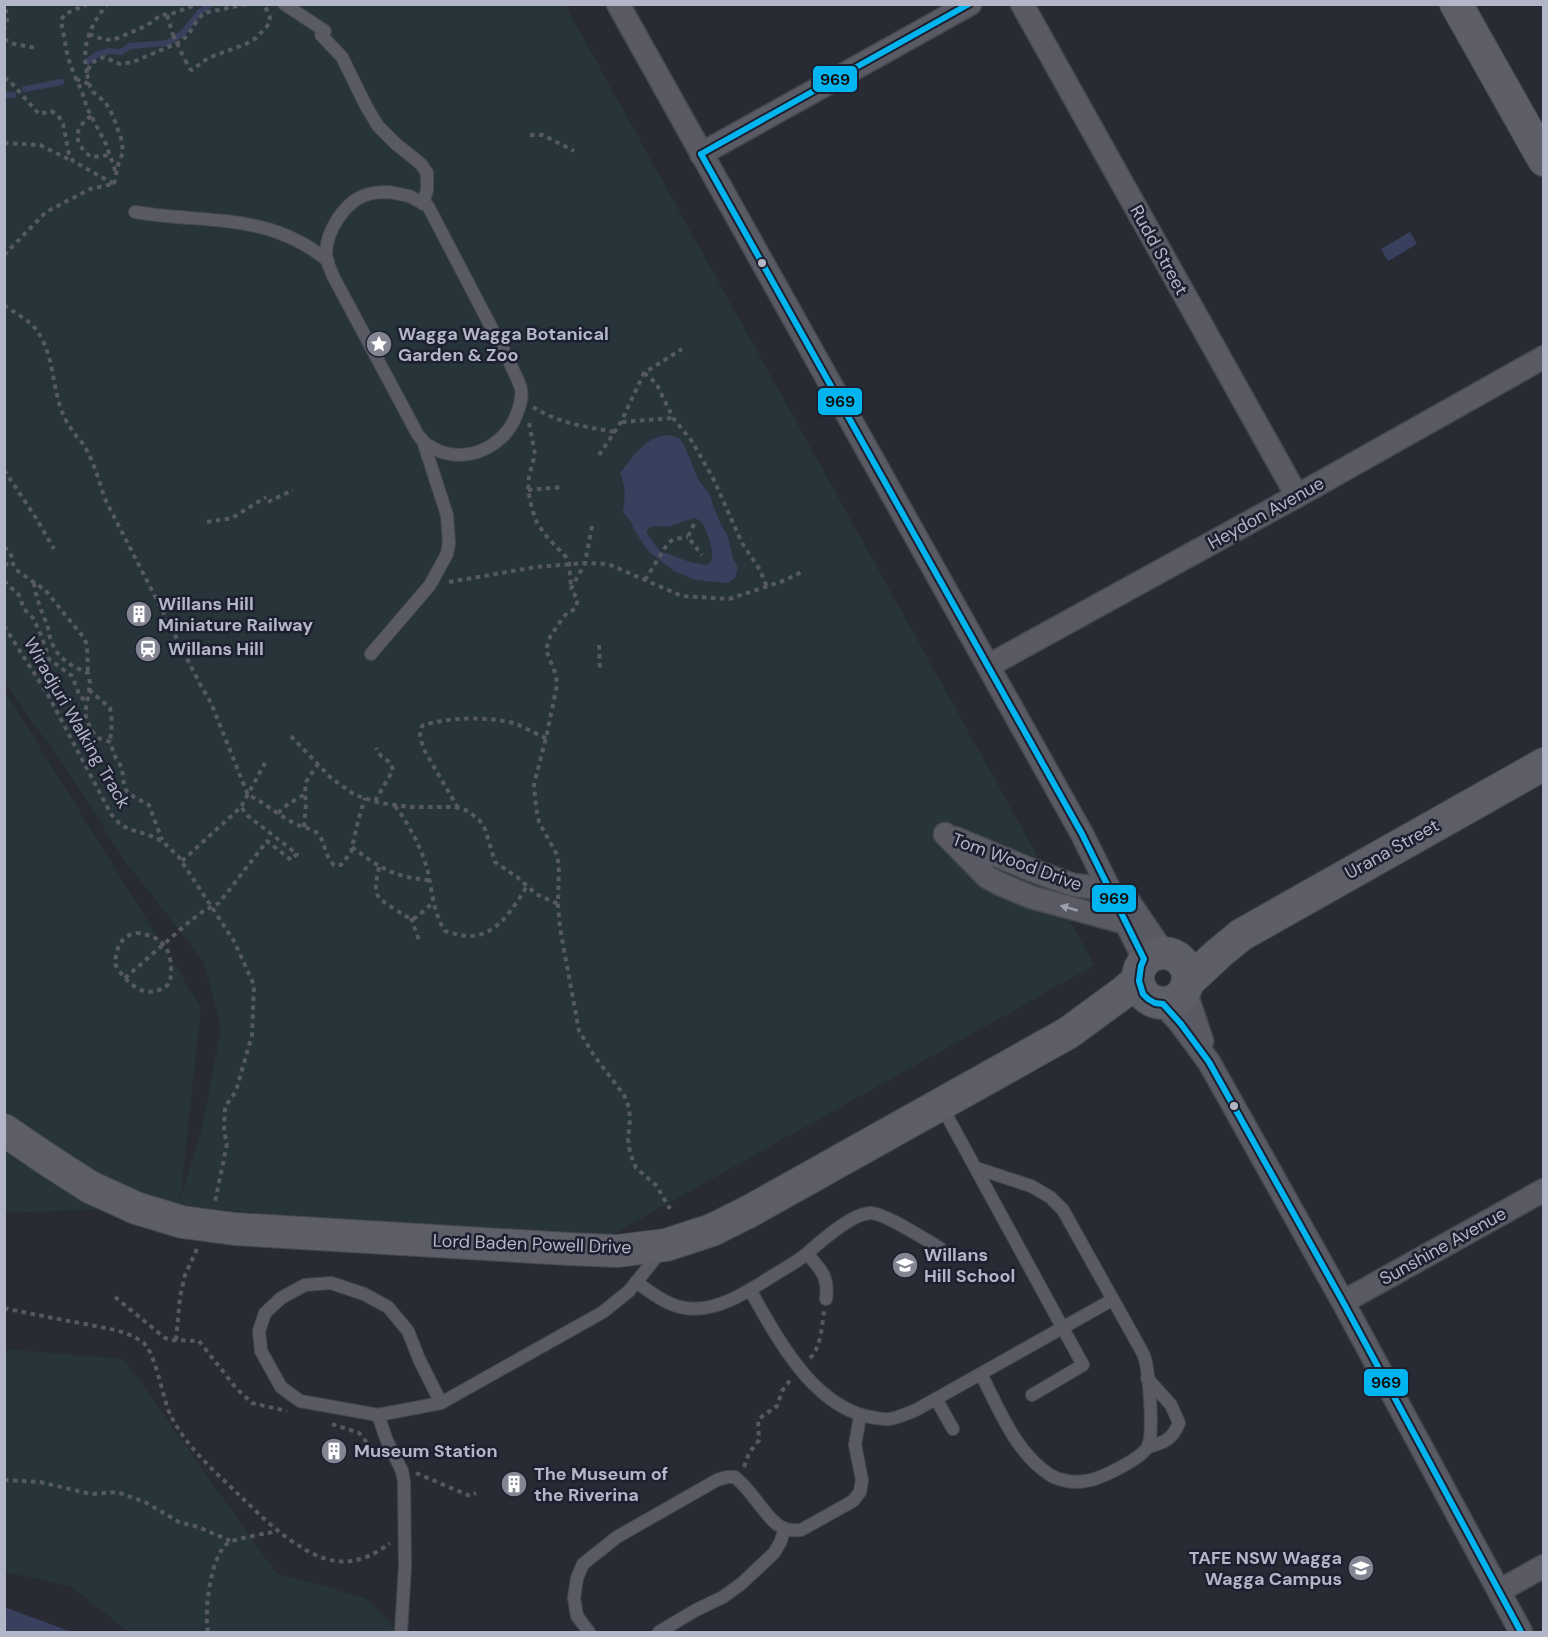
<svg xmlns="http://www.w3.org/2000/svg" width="1548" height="1637" viewBox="0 0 1548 1637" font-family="'DM Sans',sans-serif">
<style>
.green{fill:#27343a}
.water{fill:#39405d;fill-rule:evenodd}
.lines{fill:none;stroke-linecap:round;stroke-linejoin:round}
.stream{stroke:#39405d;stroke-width:6}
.lane-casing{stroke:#47484f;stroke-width:14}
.street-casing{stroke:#47484f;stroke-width:25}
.secondary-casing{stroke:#47484f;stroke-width:34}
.path{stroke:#565960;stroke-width:4;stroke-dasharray:4.5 4.5;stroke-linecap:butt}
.lane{stroke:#595a63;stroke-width:12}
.street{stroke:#595a63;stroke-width:22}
.secondary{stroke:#5d5e68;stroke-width:32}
.path-bridge{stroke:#565960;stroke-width:4;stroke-dasharray:4.5 4.5;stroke-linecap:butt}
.bus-1-casing{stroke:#1d202f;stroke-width:10}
.bus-1{stroke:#00b5ef;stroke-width:6}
.oneway{fill:#9c9fad}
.bus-dot{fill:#b3b6c6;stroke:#1d202f;stroke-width:2}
.labels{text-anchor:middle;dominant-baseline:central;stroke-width:5;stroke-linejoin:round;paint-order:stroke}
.street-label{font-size:18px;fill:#b3b6c6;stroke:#1d202f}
.poi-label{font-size:18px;font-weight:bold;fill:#b3b6c6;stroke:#1d202f;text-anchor:start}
.line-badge{stroke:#1d202f;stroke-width:2}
.pale-badge-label{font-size:16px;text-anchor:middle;font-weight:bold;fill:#111}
</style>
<rect width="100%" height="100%" fill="#292b34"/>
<!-- green -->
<g class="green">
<path d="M4,5H565L1055,888L1022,879L1014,889L1061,905L1095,965L599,1242L179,1206L5,1213V691L201,1007L180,1201L202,1127L221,1029L204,962L125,861L66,769L5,683Z"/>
<path d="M4,1349L124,1359L276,1573L365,1598L399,1632H129L70,1586L5,1572Z"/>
</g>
<!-- water -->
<g class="water">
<path d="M1410,232L1417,244L1388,261L1381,249Z"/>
<path d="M669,435L679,438L684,445L698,479L711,497L712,503L721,525L727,534L734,561L738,567L735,578L728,583L696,580L674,571L648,551L633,528L632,523L623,512C625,498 626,486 620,473C635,455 644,437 669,435ZM694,518L701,521C707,531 715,551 711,562L706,565L690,562L660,551L647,534V530L651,527L655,526L668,527Z"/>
<path d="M4,1607L72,1632H73H5Z"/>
</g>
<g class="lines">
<!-- stream -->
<g class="stream">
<path d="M87,62L98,54L108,51L121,52L130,46L167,43L183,33L200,12L211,4"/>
<path d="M25,89L61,82"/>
<path d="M4,95H13"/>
</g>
<defs>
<g id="lane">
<path d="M284,4L325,31"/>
<path d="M321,35L342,57L366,106L378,126L396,144L421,164L427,173V190L423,204"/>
<path d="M389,192L409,196L428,206L510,363C513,371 519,380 521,389C523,398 519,408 516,416C503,450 459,467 428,445C424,443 421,438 418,435L333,276C331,270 326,262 326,254C326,232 344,202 366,195C373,192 381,192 389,192Z"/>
<path d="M135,212C205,224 268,211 328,261"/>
<path d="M371,654L430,585L447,554L449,543L447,515L423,441"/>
<path d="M941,1105L1083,1365L1032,1395"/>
<path d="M976,1168L1031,1186L1050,1197L1063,1210L1135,1339C1138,1345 1143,1352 1145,1359C1149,1374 1154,1433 1148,1446C1143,1458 1099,1480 1085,1481C1074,1483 1060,1481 1050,1475C1015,1452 999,1409 981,1374"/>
<path d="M807,1254C821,1269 829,1277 826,1299"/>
<path d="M636,1282C652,1293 666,1305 685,1308C716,1313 749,1291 774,1275C787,1267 801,1260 812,1249C825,1238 852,1214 870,1213C883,1212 926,1240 940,1248"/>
<path d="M750,1290C778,1339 814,1410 876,1418C880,1418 885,1420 889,1419C898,1418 908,1413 916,1410L1112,1300"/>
<path d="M1147,1378L1171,1405L1179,1423C1172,1440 1165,1442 1148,1447"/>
<path d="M936,1399L953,1429"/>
<path d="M441,1403L419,1359L408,1331L388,1307L364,1294L331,1283L305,1285L281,1298L265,1313L259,1331L261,1351L281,1387L300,1401L378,1415L441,1403L603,1312L629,1291L662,1250"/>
<path d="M378,1415L387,1441L402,1471L404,1482L405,1566L401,1632"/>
<path d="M589,1632L577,1616L574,1598L577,1578L583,1564L617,1537L717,1480L727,1477H735C743,1484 749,1491 755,1499C769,1516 777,1533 801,1530L853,1501L860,1492L862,1480L855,1445L860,1416"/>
<path d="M659,1632L696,1610L723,1597L741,1584L774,1553L780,1543L785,1529"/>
</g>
<g id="street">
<path d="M618,4L1082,834L1144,959"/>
<path d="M1022,4L1297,496"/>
<path d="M701,154L970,4"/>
<path d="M988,666L1297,496L1544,357"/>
<path d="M945,834L987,877L1002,885L1031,897L1126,923"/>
<path d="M955,838L1034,871L1073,885L1109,889"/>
<path d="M1127,899L1163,952"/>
<path d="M1185,990L1202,1041"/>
<path d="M1163,1004L1181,1024L1209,1062L1343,1302L1521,1632"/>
<path d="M1343,1302L1544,1190"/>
<path d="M1499,1591L1544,1566"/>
</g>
<g id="secondary">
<path d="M1456,4L1544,160"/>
<circle cx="1163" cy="978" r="25"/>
<path d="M1187,983L1218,954L1241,935L1544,764"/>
<path d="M4,1130L48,1160L90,1187L136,1208L182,1222L235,1229L569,1249L617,1251L666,1245L712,1230L750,1211L1068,1033L1124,992L1138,980"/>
</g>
</defs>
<!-- lane casing -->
<use href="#lane" class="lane-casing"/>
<!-- street casing -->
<use href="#street" class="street-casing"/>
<!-- secondary casing -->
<use href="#secondary" class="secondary-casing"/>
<!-- path -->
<g class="path">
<path d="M88,4L65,14L63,17L61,21L68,58L76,79L81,89L87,108L106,144L116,173"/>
<path d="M167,15L173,35"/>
<path d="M4,31L7,20L5,4"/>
<path d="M89,34L102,39L113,40L146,26L161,15L171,14L198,4"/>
<path d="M4,39L14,44L36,48"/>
<path d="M185,60L190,69L192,70L208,58L246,44L256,38L269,24L270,17L264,4"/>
<path d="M87,73C81,44 90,27 107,4"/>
<path d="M4,78L9,80L39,114L51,111L58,115L63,124L69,154L73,161L114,184"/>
<path d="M76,79L89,84"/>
<path d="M91,116C73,129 73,143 91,157L109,155"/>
<path d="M530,135H543L574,151"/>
<path d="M4,143L40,145L72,161"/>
<path d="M114,184L118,165L123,152L121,138L113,116L106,103L93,92L89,84L87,73L91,63L104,57L120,64L133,62L180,42L188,35L198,19L204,13L247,4"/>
<path d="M4,255L46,212L90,189L113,184"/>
<path d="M4,305C14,313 26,318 34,327C55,352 51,386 63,414C66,421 70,428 75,434C77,438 81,441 84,445C93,461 99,479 104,497L200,684L211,703L248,795C266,803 280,817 298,825C305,828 314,829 319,835C326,845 325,857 334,865H341L351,852L358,821L365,798"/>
<path d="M644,373L656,383L673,418L691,440L713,478L742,543L760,570L767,587"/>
<path d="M533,407C558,423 586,427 615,432"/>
<path d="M622,422L673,418"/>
<path d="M529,423L535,454L529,476L528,490L532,509L537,523L547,537L566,557L569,563L571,587"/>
<path d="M599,455L621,422L644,373L682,349"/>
<path d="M4,470L36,518L54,549"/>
<path d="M528,490L563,487"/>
<path d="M268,502L293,490"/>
<path d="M207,522L232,518L266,497"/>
<path d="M694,524L688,537L702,555"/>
<path d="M592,526L585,563L571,589L578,600L575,609L567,613L560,622L550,637L546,650L556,675L557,685L546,738L534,784L536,807L539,822L556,853L559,865L558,905L560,928L579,1031L595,1057L624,1095L629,1108L630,1119L628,1139L630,1153L636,1168L656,1185L670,1209"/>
<path d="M4,547C15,555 10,559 15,569L45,590L85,639L87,647L88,673"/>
<path d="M4,564L13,565"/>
<path d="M645,580L668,543L674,539L688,537"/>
<path d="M4,581L19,595L24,609L33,618L41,635L49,659L72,676L80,697L87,701"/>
<path d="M449,582L536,567L585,563L608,564L682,596L729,599L783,581L804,571"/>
<path d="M34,583C36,597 41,611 47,624C49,630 49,637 52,643C58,659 73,667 88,673L90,683L89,691L85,714L91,730L98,738L110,742L112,746L113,753L122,768L124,785L126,790L134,797L149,805L162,840"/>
<path d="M4,626L48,695L111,814L119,823L128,829L146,834L162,841L178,856L234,941L254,985L252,1035L236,1091L225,1107L224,1131L227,1144L215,1202"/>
<path d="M599,645L600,672"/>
<path d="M89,690L110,708L112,722L110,742"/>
<path d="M291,736L331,778L355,795L380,803L410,807H455L468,811L480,821L485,829L495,862L517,877L536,894L558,904"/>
<path d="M375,801L393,770L391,763L381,756L376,748"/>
<path d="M395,806C409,824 420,846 427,868C432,889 433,913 445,931C453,933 461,936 468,936C497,937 514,907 527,886"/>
<path d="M458,808L423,748L420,735L422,726C444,717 493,716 516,724C526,728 536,734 546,738"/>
<path d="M278,813L288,804L305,794L306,782L318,764"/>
<path d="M304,827L306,804L305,794"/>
<path d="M352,847C378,867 396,878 429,880"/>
<path d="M182,861L241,807L265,763"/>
<path d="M379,867C374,894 372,895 396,910C402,914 406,917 413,919C421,915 427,907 434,902"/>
<path d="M411,918L419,940"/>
<path d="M136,933C167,936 174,954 170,983C148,1003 127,985 115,964C116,949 120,936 136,933Z"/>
<path d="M125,978L189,922L202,912L219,903L267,841L291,860L297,854L248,816L241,807"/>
<path d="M115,1297L165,1338L172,1340L199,1341L236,1388L252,1403L287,1411"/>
<path d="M4,1308C31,1314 58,1319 85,1324C104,1328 125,1330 141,1341C156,1349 162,1399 171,1416C186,1446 212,1469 236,1492C255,1510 275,1531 298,1545C309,1553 323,1559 336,1561C355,1564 375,1555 390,1543"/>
<path d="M176,1340L180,1297L185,1275L197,1249"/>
<path d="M810,1358C821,1348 822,1325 824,1311"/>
<path d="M332,1424L359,1433L372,1449"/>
<path d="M744,1467L749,1453L759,1440L758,1421L760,1418L777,1406L782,1391L791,1379"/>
<path d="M416,1473L470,1496L476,1493"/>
<path d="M4,1480L40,1482L91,1494L117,1492L145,1502L179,1522L198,1527L233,1542"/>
<path d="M208,1632C204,1613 210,1556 228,1543C233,1539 268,1533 278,1531"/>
</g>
<!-- lane -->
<use href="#lane" class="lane"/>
<!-- street -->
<use href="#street" class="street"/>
<!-- secondary -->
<use href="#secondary" class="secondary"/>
<!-- path-bridge -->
<path class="path-bridge" d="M173,35L185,60"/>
<defs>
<g id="bus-1">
<path d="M701,154L1082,834L1144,959L1141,966L1139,981L1143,994L1148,999L1155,1003L1163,1004L1181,1024L1209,1062L1343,1302L1521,1632"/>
<path d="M701,154L969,4"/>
</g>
</defs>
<!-- bus-1 casing -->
<use href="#bus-1" class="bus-1-casing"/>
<!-- bus-1 -->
<use href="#bus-1" class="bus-1"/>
</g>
<!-- one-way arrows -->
<defs><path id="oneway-solid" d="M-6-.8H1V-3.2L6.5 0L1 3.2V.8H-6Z" transform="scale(1.5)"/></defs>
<use class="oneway" href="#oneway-solid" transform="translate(1069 908) rotate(-164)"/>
<!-- icons -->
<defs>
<symbol id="sight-disc" viewBox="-11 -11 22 22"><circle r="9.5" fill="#838593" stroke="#1d202f"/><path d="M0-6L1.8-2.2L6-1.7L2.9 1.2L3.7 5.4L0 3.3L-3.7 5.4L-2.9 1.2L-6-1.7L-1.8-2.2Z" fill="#fff"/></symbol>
<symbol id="building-disc" viewBox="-11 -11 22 22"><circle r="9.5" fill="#838593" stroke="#1d202f"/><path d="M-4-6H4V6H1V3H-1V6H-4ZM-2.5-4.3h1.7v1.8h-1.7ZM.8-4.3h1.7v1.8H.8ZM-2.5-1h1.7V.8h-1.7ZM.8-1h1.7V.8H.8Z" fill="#fff"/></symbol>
<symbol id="station-disc" viewBox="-11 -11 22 22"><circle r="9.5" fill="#838593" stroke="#1d202f"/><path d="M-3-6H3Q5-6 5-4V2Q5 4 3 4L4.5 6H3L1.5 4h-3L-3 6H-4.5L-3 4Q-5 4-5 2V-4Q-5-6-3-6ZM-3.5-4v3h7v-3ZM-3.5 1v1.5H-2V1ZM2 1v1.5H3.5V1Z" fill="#fff"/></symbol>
<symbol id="school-disc" viewBox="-11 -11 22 22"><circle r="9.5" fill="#838593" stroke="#1d202f"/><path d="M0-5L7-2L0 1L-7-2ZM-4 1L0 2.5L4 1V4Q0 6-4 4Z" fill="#fff"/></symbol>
<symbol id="university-disc" viewBox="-11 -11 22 22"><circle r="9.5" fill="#838593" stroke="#1d202f"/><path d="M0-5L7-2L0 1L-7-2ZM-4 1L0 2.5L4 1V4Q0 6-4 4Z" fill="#fff"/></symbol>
</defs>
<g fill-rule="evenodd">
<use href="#sight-disc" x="364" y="329" width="30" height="30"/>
<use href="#building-disc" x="124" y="599" width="30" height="30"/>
<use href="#station-disc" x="133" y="634" width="30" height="30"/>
<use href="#school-disc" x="890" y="1250" width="30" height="30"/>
<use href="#building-disc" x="319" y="1436" width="30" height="30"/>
<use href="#building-disc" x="499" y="1469" width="30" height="30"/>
<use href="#university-disc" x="1346" y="1553" width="30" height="30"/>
</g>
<!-- markers -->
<g class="bus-dot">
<circle cx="762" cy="263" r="5"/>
<circle cx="1234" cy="1106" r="5"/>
</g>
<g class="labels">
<!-- street labels -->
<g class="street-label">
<text transform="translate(1159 250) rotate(61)">Rudd Street</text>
<text transform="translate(1266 513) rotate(-29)">Heydon Avenue</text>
<text transform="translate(77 723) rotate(60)">Wiradjuri Walking Track</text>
<text transform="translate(1392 849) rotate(-29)">Urana Street</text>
<text transform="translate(1017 862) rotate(20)">Tom Wood Drive</text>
<text transform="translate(532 1244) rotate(2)">Lord Baden Powell Drive</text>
<text transform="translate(1443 1246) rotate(-29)">Sunshine Avenue</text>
</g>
<!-- poi labels -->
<g class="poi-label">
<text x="398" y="334">Wagga Wagga Botanical<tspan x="398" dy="21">Garden &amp; Zoo</tspan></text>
<text x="158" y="604">Willans Hill<tspan x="158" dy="21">Miniature Railway</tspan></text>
<text x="168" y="649">Willans Hill</text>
<text x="924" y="1255">Willans<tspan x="924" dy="21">Hill School</tspan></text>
<text x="354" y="1451">Museum Station</text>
<text x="534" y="1474">The Museum of<tspan x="534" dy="21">the Riverina</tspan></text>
<text x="1342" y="1558" text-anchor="end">TAFE NSW Wagga<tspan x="1342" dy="21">Wagga Campus</tspan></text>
</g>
</g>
<g class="line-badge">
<rect x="812" y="65" width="46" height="28" rx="6" fill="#00b5ef"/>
<rect x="817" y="387" width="46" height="29" rx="6" fill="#00b5ef"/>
<rect x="1091" y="884" width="46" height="29" rx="6" fill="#00b5ef"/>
<rect x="1363" y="1368" width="46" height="29" rx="6" fill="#00b5ef"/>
</g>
<g class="pale-badge-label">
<text x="835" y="85">969</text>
<text x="840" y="407">969</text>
<text x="1114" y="904">969</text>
<text x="1386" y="1388">969</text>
</g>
<!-- border -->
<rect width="1548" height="1637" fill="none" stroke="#b3b6c6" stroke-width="12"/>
</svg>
